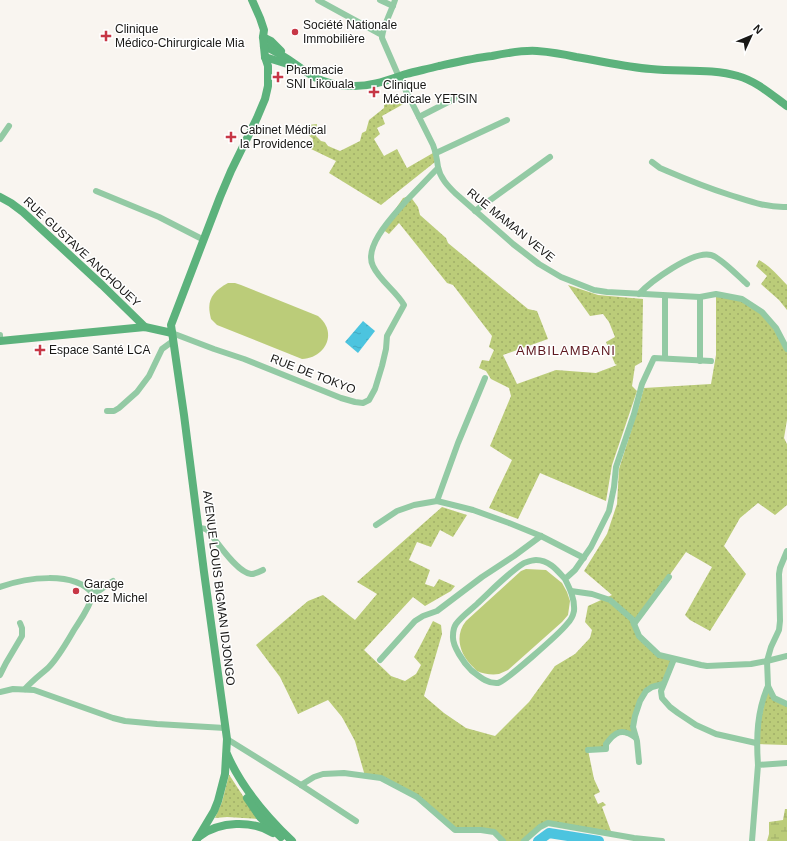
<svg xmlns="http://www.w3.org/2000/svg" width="787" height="841" viewBox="0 0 787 841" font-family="Helvetica,sans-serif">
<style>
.grass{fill:url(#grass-dots)}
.wetland{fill:url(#wetland-marsh)}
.pitch{fill:#bbcc79}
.water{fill:url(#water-ripples)}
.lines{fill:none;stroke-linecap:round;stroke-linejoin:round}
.river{stroke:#4cc4df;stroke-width:10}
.street{stroke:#93caa4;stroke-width:6}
.secondary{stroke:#5cb27c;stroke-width:8}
.poi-dot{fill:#c73746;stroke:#fff;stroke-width:1.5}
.labels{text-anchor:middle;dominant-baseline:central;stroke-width:3;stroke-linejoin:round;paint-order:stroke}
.poi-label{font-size:12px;fill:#191816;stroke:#fff;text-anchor:start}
.street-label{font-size:12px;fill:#191816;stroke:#fff}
.neighbourhood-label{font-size:13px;letter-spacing:1px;fill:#5e181f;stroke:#fff}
</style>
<defs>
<pattern id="grass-dots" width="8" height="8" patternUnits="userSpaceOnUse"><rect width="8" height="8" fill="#bbcc79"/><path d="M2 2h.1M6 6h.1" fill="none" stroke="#a0ae68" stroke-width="1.8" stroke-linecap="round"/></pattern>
<pattern id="wetland-marsh" width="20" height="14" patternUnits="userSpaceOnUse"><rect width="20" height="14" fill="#bbcc79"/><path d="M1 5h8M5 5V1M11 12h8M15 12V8" fill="none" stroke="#a0ae68"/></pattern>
<pattern id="water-ripples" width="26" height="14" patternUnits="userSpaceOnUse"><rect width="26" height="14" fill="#4cc4df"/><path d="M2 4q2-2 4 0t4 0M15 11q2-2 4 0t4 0" fill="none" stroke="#42a8bf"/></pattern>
</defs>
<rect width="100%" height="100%" fill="#f9f5f0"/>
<!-- grass -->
<g class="grass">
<path d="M403,95L407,102L382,116L385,124L377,128L380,134L374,139L384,156L397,149L407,168L433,153L435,162L381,205L329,173L336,161L311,149L313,139L305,132L307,125L317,124L316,136L321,141L325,142L328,146L340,151L360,141L362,133L366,131L369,120L384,108V105Z"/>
<path d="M410,196L418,207L420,215L446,238L448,243L528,309L537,311L548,339L503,355L517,384L556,370L596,373L617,365L615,364L606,342L615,337L609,322L603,314L590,316L568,285L598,295L643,299L642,362L635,366L632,386L637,391L612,465L606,501L540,473L518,519L489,508L512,460L490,446L511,396L509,388L491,379L486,371L479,368L482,360L489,361L494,350L489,347L492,336L453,285L447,283L399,223L389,234L382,229L403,198Z"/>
<path d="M759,260C771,267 777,275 787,285V310L779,300L761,284L767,276L756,266Z"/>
<path d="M716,294L742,299L762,312L787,349V420L784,438L787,444V505L775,515L758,503L740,518L724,546L746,574L710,631L690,620L685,615L712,567L686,552L635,624L639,636L659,655L674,659L663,684L646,691L635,716L636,738L617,733L606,749L588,750L594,779L600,792L594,795L598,804L603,802L606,805L602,807L612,834L548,823L524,841H503L494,832L455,830L417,797L381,778L365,776L355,741L342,717L328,700L298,714L280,677L256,645L308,601L323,595L355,620L377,594L357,582L442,507L467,515L453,537L440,530L431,547L417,542L409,560L430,570L425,584L434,587L439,579L455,586L451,591L425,606L413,597L364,650L391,676L405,681L416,674L421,665L414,657L418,650L433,621L441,625L442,634L424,696L444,713L466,728L495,736L529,702L555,666L575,654L590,638L592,630L585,622L588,606L612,595L584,571L607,534L617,504L619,469L639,406L644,388L711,384L716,355Z"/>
<path d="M768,686L774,698L787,704V745L756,744Z"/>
<path d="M230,775V776L258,819L227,817L215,818L222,802L229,775Z"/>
</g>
<!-- wetland -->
<path class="wetland" d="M785,809H787V841H767L769,834V822L783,820Z"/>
<!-- pitch -->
<g class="pitch">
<path d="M228,283H235L241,285L318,316C338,332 326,358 302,359L217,325L211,319C206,300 212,292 228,283Z"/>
<path d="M526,569L546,570L562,583L567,592L570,601L568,615L562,622L508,670C505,671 502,673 499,674C492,675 483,674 477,671C475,669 474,668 472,666C460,654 454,636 466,621L521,571Z"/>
</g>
<!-- water -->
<path class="water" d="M363,321L375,331L358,353L345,342Z"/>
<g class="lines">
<!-- river -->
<path class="river" d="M538,841L549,833L599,841"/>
<!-- street -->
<g class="street">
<path d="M318,0L382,35"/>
<path d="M380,0L393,6"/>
<path d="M395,0C392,10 382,28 382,38L399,77L433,145C436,153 437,159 438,167C440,178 448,186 455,193L513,244L539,264L561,277L594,290L607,292L700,297L716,294L742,299L762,312L776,328L787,349"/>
<path d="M419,117L458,97"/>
<path d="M0,139L9,126"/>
<path d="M436,153L507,120"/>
<path d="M652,162L660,168L667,171C688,180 708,188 730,195C749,201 767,208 787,207"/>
<path d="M96,191L159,217L204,240"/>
<path d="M475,211L550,157"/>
<path d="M639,294C650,282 693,250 711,255C720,257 739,277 747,284"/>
<path d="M665,296V358"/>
<path d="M700,297V361"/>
<path d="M172,333L214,349L244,359L341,398L355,402L363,403L369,400L375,389L382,366L386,349L387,336L404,305C396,291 380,281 373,266C363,246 394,215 406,201C417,190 427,179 438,168"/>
<path d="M0,335V341"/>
<path d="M107,411H114L119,408L137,392L149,376L162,349L173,341"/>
<path d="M437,501L458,443L485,378"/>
<path d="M376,525L397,511L414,505L437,501L473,510L509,523L541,536L584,558"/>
<path d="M198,528C201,528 205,528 207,530C211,532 212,536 215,540C222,549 239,573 251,574C255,574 259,572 263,570"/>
<path d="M787,551L780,568L779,574L780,621L779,630L771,647L767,661L768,686L774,698L787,704"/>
<path d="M565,579C570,589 575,599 574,611C573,616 570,621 567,624C560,633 506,681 498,683C487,684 479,676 471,670C464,663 452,646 453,636C453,632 454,627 456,624C462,616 471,610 478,603C492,590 508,573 524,563C527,562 532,560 536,560C549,560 557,570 565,579L575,570L591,547L609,511L614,487L616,467L634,414L642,384L654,358L711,361"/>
<path d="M0,587C25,578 74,570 93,594C90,607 81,619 74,630C67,642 58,658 48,668C40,675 32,681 25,689"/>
<path d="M571,591L592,594L610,600L632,619L639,636L659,655L701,665L707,666L751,664L767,661L787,656"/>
<path d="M93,594C100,591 106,585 113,581"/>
<path d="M634,624L669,577"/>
<path d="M674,659L661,691L662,698L670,707L678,713L696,725L716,734L756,743"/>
<path d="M380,660L415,621L423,616L437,611L482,577L514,556L541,536"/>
<path d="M0,675L6,663L22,636V628L20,623"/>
<path d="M0,692L13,689L34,690L113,718L125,721L157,724L225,728"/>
<path d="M227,739L301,785L356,821"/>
<path d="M588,750L606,749V744C615,732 622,727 636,738"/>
<path d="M639,762L637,741L633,727L635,716L640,701L646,691L652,687L663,684"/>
<path d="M758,765C756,737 757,711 768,686"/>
<path d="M301,785L314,777L323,774L344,773L381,778L417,797L455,830H481L494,832L503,841"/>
<path d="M524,841L540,827L548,823L634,838L662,841"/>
<path d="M752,841L758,765L787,763"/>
</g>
<!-- secondary -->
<g class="secondary">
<path d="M263,37L271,41L281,51"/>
<path d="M264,46C281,53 293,63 308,73C318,81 338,86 351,86C370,87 388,80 406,74C417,71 428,69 439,66C457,62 474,58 492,56C507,53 523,50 537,51C551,52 563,54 576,57C601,61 626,67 651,69C679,72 712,68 738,76C756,81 772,95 787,106"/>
<path d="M265,57L294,66"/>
<path d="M0,197L11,203L23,212L102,285L145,327"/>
<path d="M0,341L145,327L172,333"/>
<path d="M227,754C241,787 266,816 292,841"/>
<path d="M247,798L260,817L281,837"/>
<path d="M200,836C220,821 252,820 273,833"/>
<path d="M196,841L214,811L218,801L225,774L227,739L204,572L184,415L171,325L220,197L231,171L257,118L265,99L268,86V66L265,57L263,37L264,30L260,18L252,0"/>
</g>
</g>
<!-- markers -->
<g class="poi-dot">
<circle cx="295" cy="32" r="4"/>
<path d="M104 30h4v4h4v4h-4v4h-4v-4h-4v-4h4z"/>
<path d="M276 71h4v4h4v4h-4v4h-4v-4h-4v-4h4z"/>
<path d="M372 86h4v4h4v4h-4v4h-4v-4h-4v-4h4z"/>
<path d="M229 131h4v4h4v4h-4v4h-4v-4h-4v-4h4z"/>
<path d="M38 344h4v4h4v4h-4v4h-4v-4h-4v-4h4z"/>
<circle cx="76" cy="591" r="4"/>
</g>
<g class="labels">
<!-- poi labels -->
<g class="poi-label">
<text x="303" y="25">Société Nationale<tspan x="303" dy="14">Immobilière</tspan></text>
<text x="115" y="29">Clinique<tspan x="115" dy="14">Médico-Chirurgicale Mia</tspan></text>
<text x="286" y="70">Pharmacie<tspan x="286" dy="14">SNI Likouala</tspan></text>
<text x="383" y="85">Clinique<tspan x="383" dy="14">Médicale YETSIN</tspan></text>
<text x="240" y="130">Cabinet Médical<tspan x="240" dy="14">la Providence</tspan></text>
<text x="49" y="350">Espace Santé LCA</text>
<text x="84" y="584">Garage<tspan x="84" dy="14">chez Michel</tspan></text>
</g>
<!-- street labels -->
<g class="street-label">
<text transform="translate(511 225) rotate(39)">RUE MAMAN VEVE</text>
<text transform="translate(82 252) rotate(43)">RUE GUSTAVE ANCHOUEY</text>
<text transform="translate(313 374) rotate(21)">RUE DE TOKYO</text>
<text transform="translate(219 588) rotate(83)">AVENUE LOUIS BIGMAN IDJONGO</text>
</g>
<!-- neighbourhood labels -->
<g class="neighbourhood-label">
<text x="566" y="350">AMBILAMBANI</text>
</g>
</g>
<!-- north arrow -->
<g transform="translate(751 36) rotate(46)" stroke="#ffffff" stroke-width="3" paint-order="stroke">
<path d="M0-3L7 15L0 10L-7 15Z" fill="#191816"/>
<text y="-6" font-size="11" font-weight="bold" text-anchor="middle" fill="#191816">N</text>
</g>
</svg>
